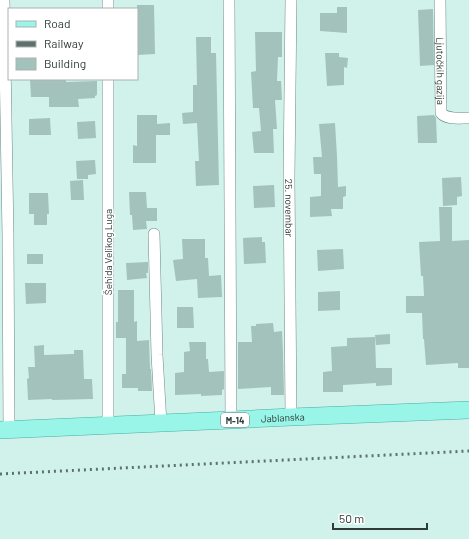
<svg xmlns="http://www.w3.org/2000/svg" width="469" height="539" viewBox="0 0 469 539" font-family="Barlow,sans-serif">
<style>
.building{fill:#a2c2bb}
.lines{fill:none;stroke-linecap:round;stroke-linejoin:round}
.street-casing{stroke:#6b8983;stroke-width:12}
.primary-casing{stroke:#47afa0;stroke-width:18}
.street{stroke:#fff;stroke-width:11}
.primary{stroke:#98f5e8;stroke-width:17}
.rail{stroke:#5e716d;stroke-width:3;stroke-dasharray:2 4;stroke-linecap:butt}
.labels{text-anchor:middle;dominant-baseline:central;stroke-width:3;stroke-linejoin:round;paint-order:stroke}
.shield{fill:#fff;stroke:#6d7674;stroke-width:1}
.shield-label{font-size:9px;font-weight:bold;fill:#2e3b39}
.street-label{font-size:10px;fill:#2e3b39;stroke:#fff}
</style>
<rect width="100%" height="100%" fill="#d1f2eb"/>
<!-- building -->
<g class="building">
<path d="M137,5H154L155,54L137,55Z"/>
<path d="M337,7H347V33L320,31V13H337Z"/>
<path d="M433,9L434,65L420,66L418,10Z"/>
<path d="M255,32H282V57H278L277,81H281L282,100H275L277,129H273L274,153H254L252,132L261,131L259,108H253L251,72L256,71Z"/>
<path d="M196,37H211V53H216L219,185L196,186L195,161H199L197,123L183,124L182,113L193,112V85H197Z"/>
<path d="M325,53H339V57L348,58L347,68L344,67V85L327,86Z"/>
<path d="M30,79H66V82L97,81V95L95,96V98L78,99L79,107H49V97H31Z"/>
<path d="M137,115H157V124L170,123V135H156V163H133V145L137,146Z"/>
<path d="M434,115L436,118L437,143H418L417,116Z"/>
<path d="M50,118L51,135H29V119Z"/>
<path d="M95,121L96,138L78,139L77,122Z"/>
<path d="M335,123L337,156L338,187L346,186V196L343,197V209H331L332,216L310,217V197L321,196V174H314L313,157H322L319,124Z"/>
<path d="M95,160L96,174L88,175V179H77L76,161Z"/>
<path d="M461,177L462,196L457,197V205L443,206L442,178Z"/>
<path d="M83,180L84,200H71L70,181Z"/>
<path d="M274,185L275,207L254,208L253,186Z"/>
<path d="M129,192H146L147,208H157V221H146L147,229L133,230L132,215H130Z"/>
<path d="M29,193H48L49,214H47V225H34V214H29Z"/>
<path d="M439,207H452V241L469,240V368H458V363L426,365L424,339H423L422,313H406V296H424L423,276H421L419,242L440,241Z"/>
<path d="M262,237V242H265L266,263L244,264L243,238Z"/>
<path d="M182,239H205V258H208L209,276L221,275L222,297L198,298L197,279L176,281L173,260L183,259Z"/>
<path d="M343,249L344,269L318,271L317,250Z"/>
<rect x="27" y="254" width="16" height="10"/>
<path d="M148,262V273H146L147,278L127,280L126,263Z"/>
<path d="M25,283H46V303L26,304Z"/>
<path d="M118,290H134V322L137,321V341L149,340L150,369H151L152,391H138V388H122V374H126V338H116V322H118Z"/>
<path d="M340,291V310L318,311V292Z"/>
<path d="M177,307H193L194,328H177Z"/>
<path d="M273,323L274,332L282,331L283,353L284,395H271V387L238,389V342H252L251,326H256V324Z"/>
<path d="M390,334V344L376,345L375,335Z"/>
<path d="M375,337L376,368H392V385L376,386V383L343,385V392H323V372L332,371L331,347L347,346V338Z"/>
<path d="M189,342H206V359H208L209,372L224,371V389L222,390V395L201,396V394L175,395V373L184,372V352L190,351Z"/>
<path d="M44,345V355L74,354V350H83L84,379H92L93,399L52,400V399L28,400L27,379L29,378L28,367H35L34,346Z"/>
</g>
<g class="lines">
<defs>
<g id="street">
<path d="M4,0L8,236L9,430"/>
<path d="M108,0V9"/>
<path d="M229,0L231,420"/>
<path id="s1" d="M291,0L289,177L291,417"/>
<path id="s2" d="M440,0L441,113C447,120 460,118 469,118"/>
<path d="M154,234L157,355L161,423"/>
<path d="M108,426V79"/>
</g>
<g id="primary">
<path id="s3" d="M0,430L231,420L291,417L469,410"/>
</g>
</defs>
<!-- street casing -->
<use href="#street" class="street-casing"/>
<!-- primary casing -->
<use href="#primary" class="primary-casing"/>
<!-- street -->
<use href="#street" class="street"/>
<!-- primary -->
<use href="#primary" class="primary"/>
<!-- rail -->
<path class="rail" d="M0,474L469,451"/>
</g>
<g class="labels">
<!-- shield labels -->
<rect class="shield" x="221" y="413" width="28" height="14" rx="3"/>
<g class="shield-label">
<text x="235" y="420">M-14</text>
</g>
<!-- street labels -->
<g class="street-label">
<text stroke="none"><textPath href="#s2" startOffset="71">Ljutočkih gazija</textPath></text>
<text stroke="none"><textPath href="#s1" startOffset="208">25. novembar</textPath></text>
<text transform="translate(108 252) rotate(-90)">Šehida Velikog Luga</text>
<text stroke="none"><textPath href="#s3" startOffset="283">Jablanska</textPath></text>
</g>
</g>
<!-- legend -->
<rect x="8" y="8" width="130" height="72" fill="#ffffff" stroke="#abb1b0"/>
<rect x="16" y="21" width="20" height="6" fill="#98f5e8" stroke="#abb1b0"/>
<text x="44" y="28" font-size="12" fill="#2e3b39">Road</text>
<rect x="16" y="41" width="20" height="6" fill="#5e716d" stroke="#abb1b0"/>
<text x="44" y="48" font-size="12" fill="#2e3b39">Railway</text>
<rect x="16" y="58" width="20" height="12" fill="#a2c2bb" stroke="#abb1b0"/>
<text x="44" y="68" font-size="12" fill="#2e3b39">Building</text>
<!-- scale -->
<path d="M333 523v6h94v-6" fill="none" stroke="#2e3b39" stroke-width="2"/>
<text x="339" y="523" font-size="12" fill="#2e3b39" stroke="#ffffff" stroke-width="3" paint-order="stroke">50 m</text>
</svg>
